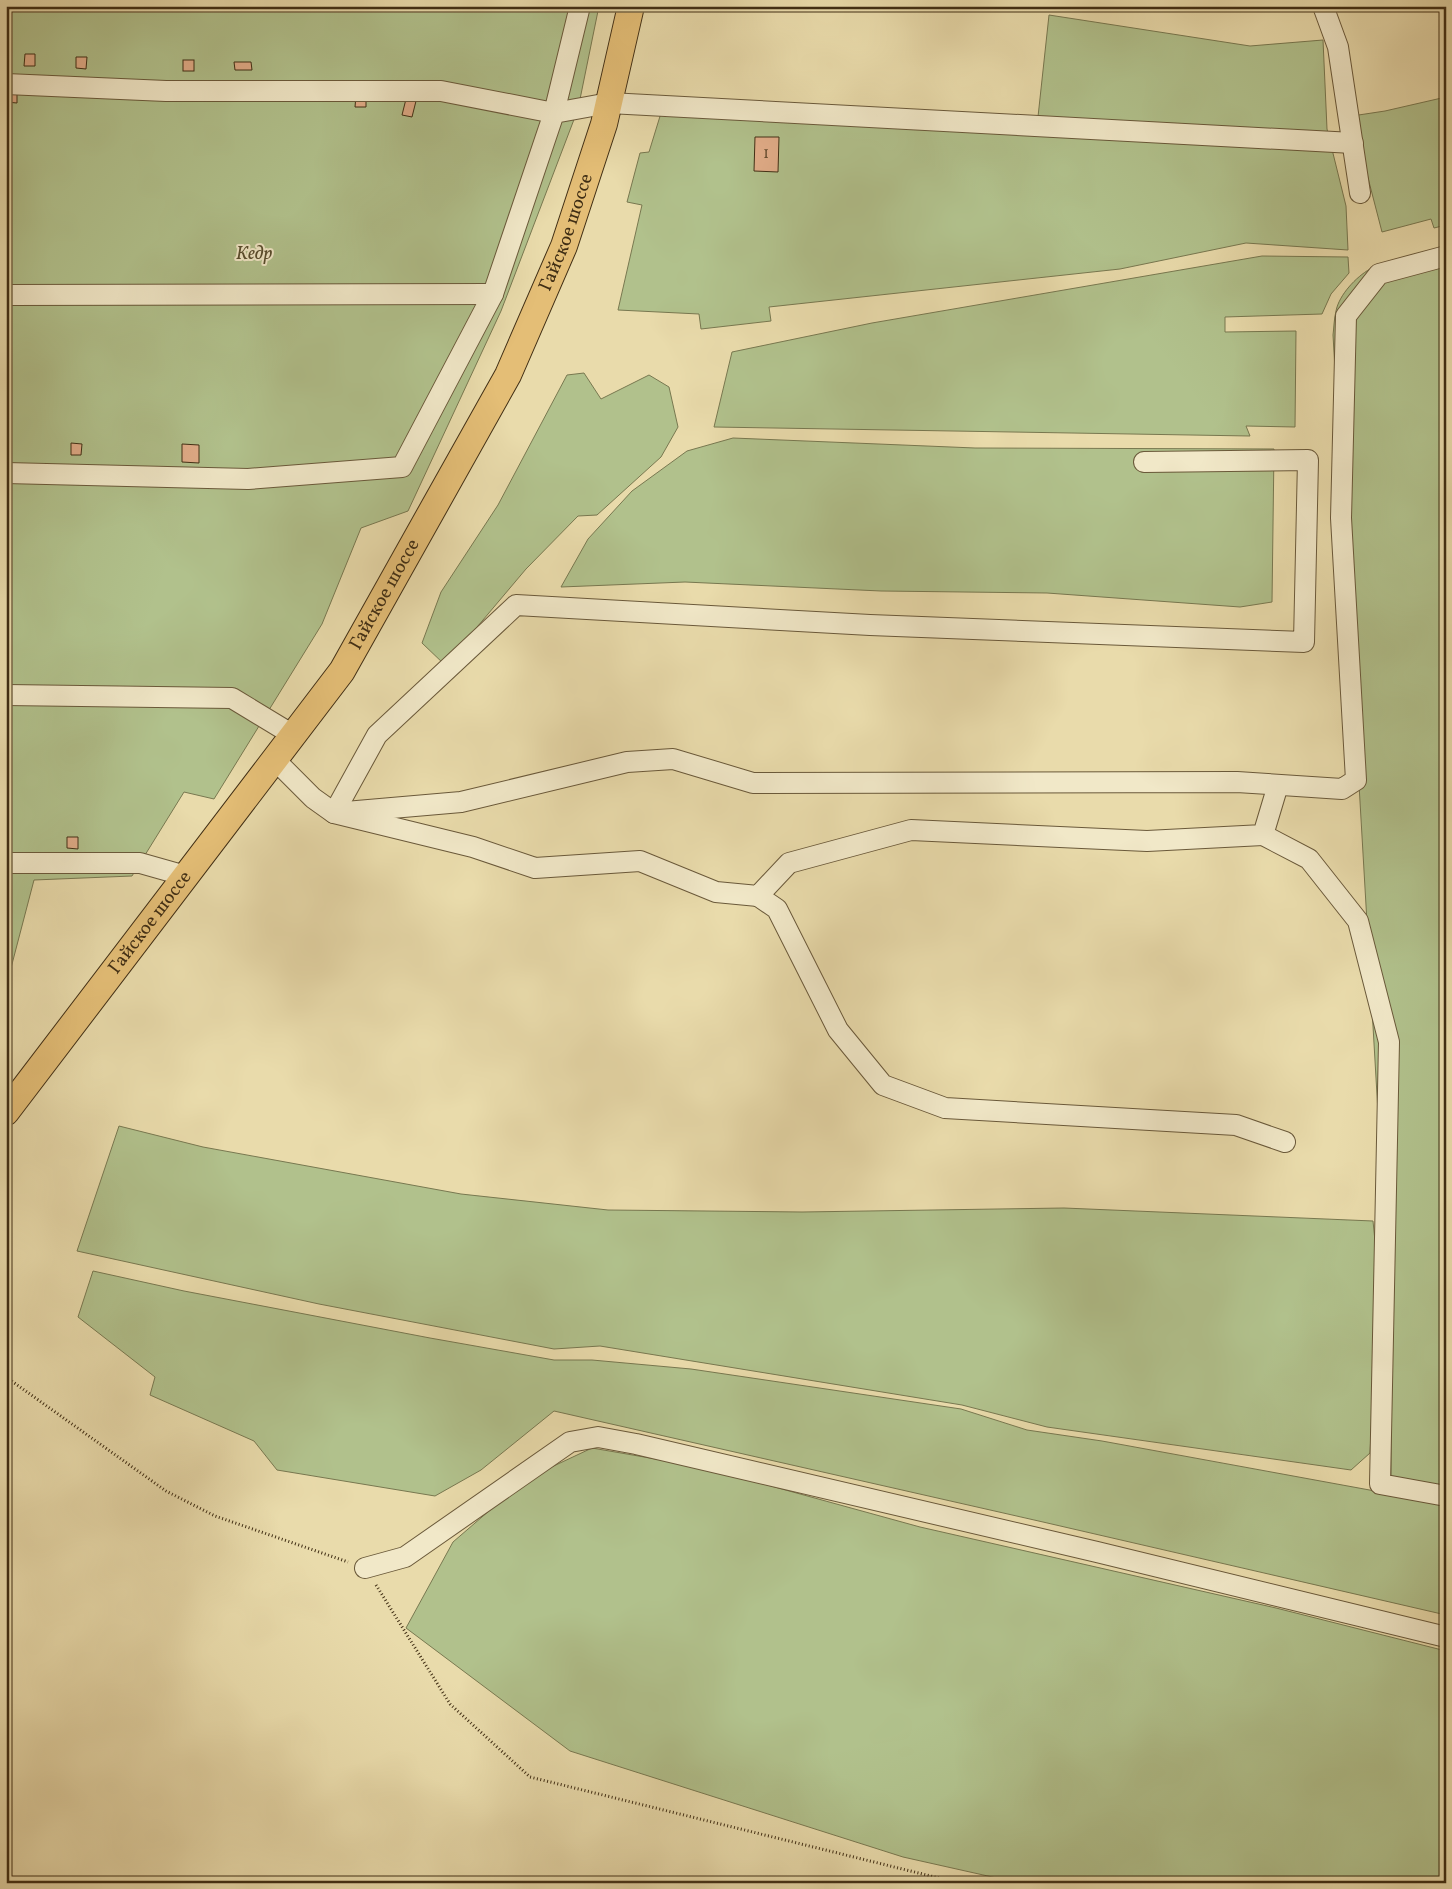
<svg xmlns="http://www.w3.org/2000/svg" width="1452" height="1889" viewBox="0 0 1452 1889" font-family="Vollkorn,serif">
<style>
.green{fill:#b1c18c;stroke:#787850}
.building{fill:#e2ad89;stroke:#402e14}
.lines{fill:none;stroke-linecap:round;stroke-linejoin:round}
.minor-casing{stroke:#6a593a;stroke-width:22}
.major-casing{stroke:#402e14;stroke-width:28}
.path{stroke:#402e14;stroke-width:3;stroke-dasharray:1 2.5;stroke-linecap:butt}
.minor{stroke:#f1e8c8;stroke-width:20}
.major{stroke:#e4be76;stroke-width:26}
.labels{text-anchor:middle;dominant-baseline:central;stroke-width:4;stroke-linejoin:round;paint-order:stroke}
.number-label{font-size:16px;fill:#684e31}
.street-label{font-size:19px;fill:#402e14;stroke:#f1e8c8}
.park-label{font-size:19px;font-style:italic;fill:#574b2c;stroke:#f1e8c8}
</style>
<rect width="100%" height="100%" fill="#e9dbab"/>
<filter id="stains"><feTurbulence type="fractalNoise" baseFrequency=".004" numOctaves="4"/><feColorMatrix values="0 0 0 0 .2 0 0 0 0 .09 0 0 0 0 .02 0 0 0 .5 -.17"/></filter>
<radialGradient id="worn" r=".72"><stop offset=".6" stop-color="#630" stop-opacity="0"/><stop offset="1" stop-color="#630" stop-opacity=".3"/></radialGradient>
<!-- green -->
<g class="green">
<path d="M6,6H599L578,109L501,311L408,511L361,528L322,624L214,799L184,792L132,876L34,880L6,987Z"/>
<path d="M1049,15L1250,46L1323,40L1327,129L1346,206L1348,250L1246,243L1120,269L769,307L771,321L701,329L699,314L618,310L642,205L627,202L640,153L649,152L661,113L1037,126Z"/>
<path d="M1446,97V225L1434,228L1431,219L1382,232L1352,116L1385,111Z"/>
<path d="M1446,248V1492L1391,1482V1337L1333,335C1334,327 1334,319 1336,311C1339,295 1356,277 1370,269Z"/>
<path d="M1262,256L1348,257L1349,273L1331,294L1322,314L1225,317V332L1296,331L1295,427L1246,426L1250,436L714,427L732,352L872,323Z"/>
<path d="M584,373L601,399L649,375L669,387L678,427L661,457L597,515L578,516L526,569L445,665L422,643L441,592L498,505L567,375Z"/>
<path d="M733,438L975,448L1274,449L1272,602L1240,607L1047,593L881,591L685,582L561,587L588,539L632,491L687,451Z"/>
<path d="M119,1126L203,1147L461,1194L608,1210L802,1212L1064,1208L1373,1221L1379,1281L1370,1453L1351,1470L1047,1427L962,1405L600,1346L554,1349L319,1304L77,1251Z"/>
<path d="M93,1271L184,1291L430,1338L554,1360H592L691,1369L961,1409L1027,1430L1102,1441L1446,1504V1615L1043,1522L554,1411L481,1470L435,1496L277,1470L254,1441L150,1395L155,1377L78,1317Z"/>
<path d="M592,1448L702,1467L920,1527L1276,1608L1446,1651V1883H1019L903,1857L570,1751L406,1628L453,1542L526,1479Z"/>
</g>
<!-- building -->
<g class="building">
<path d="M25,54H35V66H24Z"/>
<path d="M76,57H87L86,69L76,68Z"/>
<rect x="183" y="60" width="11" height="11"/>
<path d="M234,62H251L252,70H235Z"/>
<path d="M6,91H17V103L6,102Z"/>
<path d="M356,95H366V107H355Z"/>
<path d="M406,99L416,101L412,117L402,115Z"/>
<path d="M755,137H779L778,172L754,171Z"/>
<path d="M71,443L82,444L81,455H71Z"/>
<path d="M182,444L199,445V463L182,462Z"/>
<path d="M67,837H78V849L67,848Z"/>
</g>
<g class="lines">
<defs>
<g id="minor">
<path d="M1323,6L1338,47L1360,193"/>
<path d="M6,84L166,91H441L554,113L580,6"/>
<path d="M6,295L493,294"/>
<path d="M1144,462L1308,460L1304,642L870,625L516,605L377,735L334,813L473,847L535,868L640,861L716,892L758,896L789,863L911,830L1147,841L1263,835L1278,785"/>
<path d="M6,473L248,479L402,467L493,294L554,113L609,103L1353,143"/>
<path d="M6,695L232,698L293,735"/>
<path d="M275,760L313,798L334,813L461,802L627,762L673,759L753,783L1237,782L1342,789L1356,780L1341,518L1346,316L1379,274L1446,256"/>
<path d="M1263,835L1309,859L1358,921L1389,1042L1380,1484L1446,1496"/>
<path d="M6,863H140L186,876"/>
<path d="M758,896L777,909L838,1030L883,1085L945,1108L1236,1125L1285,1142"/>
<path d="M365,1568L405,1557L570,1442L598,1437L636,1444L1097,1552L1446,1637"/>
</g>
<g id="major">
<path id="s1" d="M6,1112L342,671L508,375L564,246L604,124L631,6"/>
</g>
</defs>
<!-- minor casing -->
<use href="#minor" class="minor-casing"/>
<!-- major casing -->
<use href="#major" class="major-casing"/>
<!-- path -->
<g class="path">
<path d="M6,1377L166,1491L215,1516L348,1562"/>
<path d="M376,1585L450,1704L530,1777L959,1883"/>
</g>
<!-- minor -->
<use href="#minor" class="minor"/>
<!-- major -->
<use href="#major" class="major"/>
</g>
<g class="labels">
<!-- number labels -->
<g class="number-label">
<text x="766" y="154">1</text>
</g>
<!-- street labels -->
<g class="street-label">
<text stroke="none"><textPath href="#s1" startOffset="1048">Гайское шоссе</textPath></text>
<text stroke="none"><textPath href="#s1" startOffset="642">Гайское шоссе</textPath></text>
<text stroke="none"><textPath href="#s1" startOffset="238">Гайское шоссе</textPath></text>
</g>
<!-- park labels -->
<g class="park-label">
<text x="254" y="254">Кедр</text>
</g>
</g>
<!-- margin -->
<rect width="1452" height="1889" fill="none" stroke="#e9dbab" stroke-width="25"/>
<rect x="8" y="8" width="1437" height="1874" fill="none" stroke="#402e14" stroke-width="2.5"/>
<rect x="12" y="12" width="1427" height="1864" fill="none" stroke="#402e14"/>
<rect width="100%" height="100%" filter="url(#stains)"/>
<rect width="100%" height="100%" fill="url(#worn)"/>
</svg>
